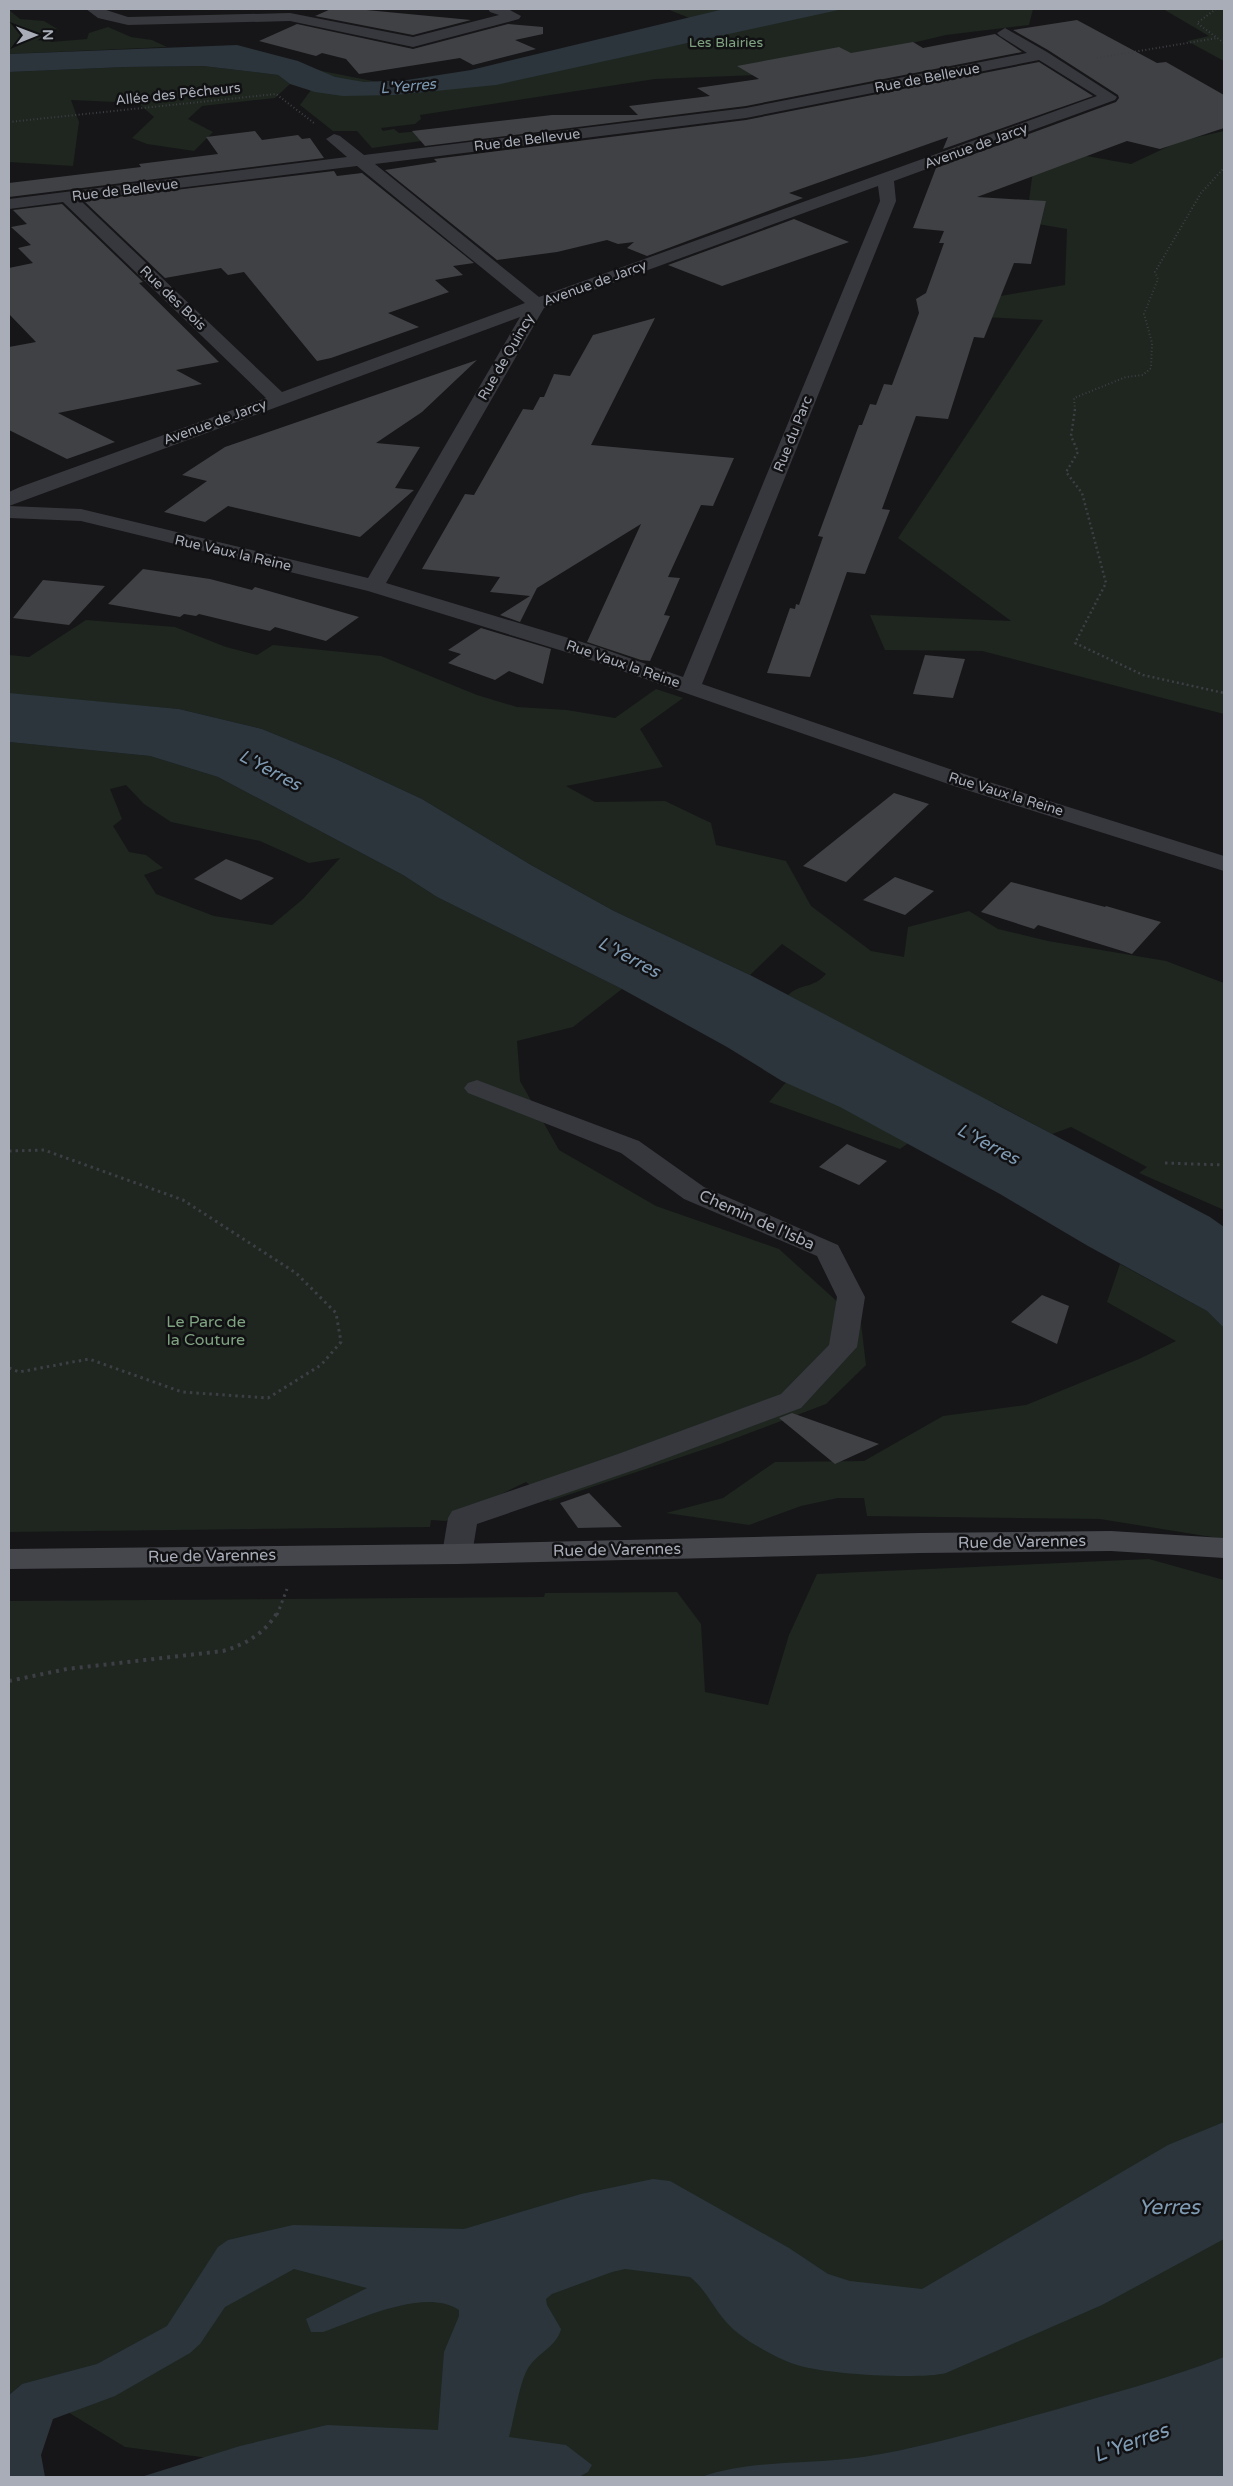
<svg xmlns="http://www.w3.org/2000/svg" width="1233" height="2486" viewBox="0 0 1233 2486" font-family="'Varela Round',sans-serif">
<style>
.green{fill:#1e261f;fill-rule:evenodd}
.water{fill:#2c353c}
.building{fill:#404145}
.lines{fill:none;stroke-linecap:round;stroke-linejoin:round}
.path-far3{stroke:#3d3f44;stroke-width:2;stroke-dasharray:1 2.5;stroke-linecap:butt}
.path-far2{stroke:#3d3f44;stroke-width:2.5;stroke-dasharray:2 3;stroke-linecap:butt}
.path-far1{stroke:#3d3f44;stroke-width:3;stroke-dasharray:2.5 4;stroke-linecap:butt}
.path{stroke:#3d3f44;stroke-width:4;stroke-dasharray:3 5;stroke-linecap:butt}
.street{fill:#37383d;fill-rule:evenodd}
.secondary{fill:#45474d;fill-rule:evenodd}
.labels{text-anchor:middle;dominant-baseline:central;stroke-width:5;stroke-linejoin:round;paint-order:stroke}
.far-park-label{font-size:14px;fill:#7fa381;stroke:#111113}
.far-street-label{font-size:14px;fill:#a8adb8;stroke:#111113}
.far-water-label{font-size:15px;font-style:italic;fill:#7f9bb3;stroke:#111113}
.street-label{font-size:16px;fill:#a8adb8;stroke:#111113}
.park-label{font-size:16px;fill:#7fa381;stroke:#111113}
.water-label{font-size:18px;font-style:italic;fill:#7f9bb3;stroke:#111113}
.near-water-label{font-size:21px;font-style:italic;fill:#7f9bb3;stroke:#111113}
</style>
<rect width="100%" height="100%" fill="#161618"/>
<!-- green -->
<g class="green">
<path d="M667,9H1033L1029,25L946,35L782,74L655,79L420,115L421,119L415,124L381,128L383,131L394,129L399,133L420,131L428,140L372,148L357,131H333L300,105L319,79L312,69L403,87L692,19Z"/>
<path d="M1163,9H1224V61L1187,41L1209,36Z"/>
<path d="M9,10L20,19L44,21L59,30L44,34L51,42L87,39L89,33L108,27L131,37L152,40L167,47L9,54Z"/>
<path d="M203,66L278,75L290,84L275,98L202,106L188,119L213,132L194,151L147,144L132,138L154,117L138,103L71,100L79,122L73,166L9,162V72L125,67Z"/>
<path d="M1224,131V714L982,651L885,650L870,615L1011,621L898,538L1043,320L983,317V299L1065,285L1067,229L1026,222L1033,171L1081,155L1131,164L1180,141Z"/>
<path d="M86,620L175,627L226,647L257,655L273,645L381,656L477,695L517,707L567,710L615,718L656,689L683,698L640,729L663,767L566,786L595,802L665,801L711,823L716,845L786,861L811,906L871,951L904,957L908,927L969,911L998,929L1048,941L1166,961L1224,983V1210L1139,1173L1147,1167L1071,1127L1052,1134L994,1103L908,1119L907,1144L900,1149L769,1102L807,1058L823,1014L788,995C801,983 813,989 826,974L782,944L750,975L614,911L531,865L422,799L338,760L262,729L179,709L9,694V655L29,657Z"/>
<path d="M9,742L150,756L218,777L403,875L437,897L622,989L573,1027L517,1041L520,1081L559,1150L656,1206L779,1249L861,1323L866,1365L826,1404L720,1444L550,1501L526,1482L446,1521L431,1520L430,1527L9,1532ZM126,785L144,804L171,822L260,841L309,863L340,858L303,899L272,925L214,916L156,894L144,875L163,868L146,855L129,852L113,826L122,819L110,789Z"/>
<path d="M1120,1264L1207,1311L1224,1328V1539L1100,1519L867,1516L864,1498H838L801,1506L749,1525L666,1513L723,1498L775,1462L864,1461L943,1416L1026,1405L1139,1359L1176,1341L1107,1302Z"/>
<path d="M1149,1559L1224,1580V2477H300L293,2469L125,2447L22,2384L9,2395V1601L544,1597L545,1593L677,1592L701,1624L705,1692L768,1705L789,1635L817,1574Z"/>
</g>
<!-- water -->
<g class="water">
<path d="M724,9H843L496,85L395,95L343,96L315,92L290,84L278,75L203,66L125,67L9,72V54L237,45L298,61L335,77L364,82L407,80L471,70Z"/>
<path d="M9,693L179,709L262,729L338,760L422,799L531,865L614,911L750,975L1210,1217L1224,1227V1328L1207,1311L1088,1246L1000,1194L840,1107L782,1081L727,1047L622,989L437,897L403,875L218,777L150,756L9,742Z"/>
<path d="M1224,2122V2239L1102,2305L946,2373C919,2380 820,2374 794,2364C775,2357 745,2341 731,2327C715,2312 707,2290 690,2277L625,2269L612,2272L552,2294L546,2299L547,2305L561,2329C557,2347 535,2354 527,2370C519,2385 514,2419 509,2437L566,2445L592,2465L588,2472L579,2477H141L240,2446L327,2425L438,2430L444,2352L459,2316V2310C424,2287 359,2320 323,2332H311L306,2319L367,2288L294,2269L225,2307L200,2344L190,2353L115,2396L53,2419L41,2455L45,2477H9V2395L22,2384L97,2364L167,2326L218,2247L228,2240L293,2225L464,2229L581,2194L653,2179L670,2181L789,2248L828,2274L850,2281L922,2289L1168,2145Z"/>
<path d="M1224,2357V2477H701C752,2459 810,2465 863,2457C926,2447 989,2428 1051,2411C1109,2394 1168,2379 1224,2357Z"/>
</g>
<!-- building -->
<g class="building">
<path d="M331,9H356L471,20L413,35L315,16Z"/>
<path d="M1077,20L1157,63L1166,62L1224,95V128L1160,149L1127,141L977,197L1046,201L1031,264L1014,263L984,338L974,337L948,419L916,416L882,509L890,510L865,574L847,572L810,677L767,673L790,608L795,609L796,604L799,605L823,537L818,536L859,425H862L870,404L876,405L884,384L892,385L919,313L916,299L926,293L944,243H939L944,231L913,228L936,168L1116,102L1119,98L1118,95L1048,50L1013,30Z"/>
<path d="M297,24L413,49L508,24L543,27V34L515,40L536,49L473,65L460,58L359,74L346,59L322,53L316,56L259,41Z"/>
<path d="M995,34L1022,52L746,106L425,146L412,131L552,115H638L629,106L710,96L697,88L759,79L737,66L839,47L851,53L913,42L923,48Z"/>
<path d="M1039,62L1093,96L943,149L948,137L789,193L803,198L647,256L627,248L634,242L618,244L607,240L557,252L497,260L385,170L437,162L434,159L746,120Z"/>
<path d="M255,131L262,140L298,135L302,139L310,138L324,158L9,197V183L141,167L139,164L218,154L206,137Z"/>
<path d="M334,171L337,176L362,173L474,263L453,266L463,275L435,280L449,292L388,313L419,327L331,358L317,361L244,272L228,275L221,268L165,278L84,201Z"/>
<path d="M62,204L143,282L139,283L219,362L176,370L202,384L58,413L115,442L67,459L9,430V347L36,342L9,314V268L33,263L18,248L31,245L11,227L27,224L13,210Z"/>
<path d="M794,219L849,242L722,286L668,265Z"/>
<path d="M655,318L591,445L734,458L713,506L701,505L668,577L680,578L664,615L670,616L650,661L641,660L587,642L641,524L537,588L520,622L500,615L530,596L490,592L500,577L422,569L465,494L474,495L523,409L533,410L540,397H544L554,374L570,376L593,335Z"/>
<path d="M477,360L422,412L376,443L420,447L395,488L414,490L360,537L228,506L205,522L164,512L207,481L182,475L225,447Z"/>
<path d="M143,569L210,579L252,590L255,587L359,617L326,641L275,627L270,631L199,614L196,616L184,614L180,617L108,604Z"/>
<path d="M43,580L105,586L69,625L13,618Z"/>
<path d="M481,628L551,649L543,684L509,671L495,680L448,663L461,654L448,650Z"/>
<path d="M925,655L965,659L953,698L913,694Z"/>
<path d="M894,793L929,804L846,882L803,866Z"/>
<path d="M226,859L237,863L274,878L241,900L194,879Z"/>
<path d="M895,877L934,891L905,915L863,900Z"/>
<path d="M1011,882L1105,907L1106,906L1161,922L1132,954L1038,925L1034,929L981,912Z"/>
<path d="M847,1144L858,1149L887,1161L859,1185L819,1167Z"/>
<path d="M1042,1295L1069,1306L1057,1344L1011,1322Z"/>
<path d="M792,1413L879,1444L835,1464L779,1418Z"/>
<path d="M589,1493L622,1527L578,1528L560,1503Z"/>
</g>
<g class="lines">
<!-- path-far3 -->
<g class="path-far3">
<path d="M1216,9L1197,23L1224,43"/>
<path d="M1097,58L1217,38"/>
<path d="M9,122L276,94L314,123"/>
<path d="M1075,410L1074,398L1126,377L1143,375L1151,368L1152,343L1144,314L1158,279L1155,272L1201,193L1224,168"/>
</g>
<!-- path-far2 -->
<path class="path-far2" d="M1075,409L1071,436L1078,452L1066,472L1082,493L1106,583L1075,643L1143,675L1224,693"/>
<!-- path-far1 -->
<g class="path-far1">
<path d="M9,1151L44,1150L183,1200L296,1273L336,1313L341,1342L321,1365L268,1398L182,1392L89,1359L19,1372L9,1368"/>
<path d="M1165,1163L1224,1165"/>
<path d="M277,1615L287,1589"/>
</g>
<!-- path -->
<path class="path" d="M9,1681L67,1669L223,1651C246,1644 264,1634 277,1613"/>
<!-- street -->
<g class="street">
<path d="M86,9H103L128,17L290,13L413,37L499,15L490,12L488,9H508L521,16L519,19L413,47L290,21L128,25L98,18Z"/>
<path d="M1005,28L1047,52L1117,97L1115,100L894,181L896,201L702,684L970,776L1224,856V871L954,786L579,656L368,591L81,521L9,518V506L81,509L368,578L520,317L9,506V492L20,487L266,398L63,202L9,209V199L347,157L326,139L334,134L340,136L364,155L746,108L1027,53L1000,36L997,33ZM1039,60L1097,96L539,297L375,164L746,118ZM357,166L525,303L282,392L80,200ZM878,186L880,201L683,677L595,646L386,583L544,308Z"/>
<path d="M477,1080L639,1141L704,1187L838,1245L865,1297L857,1347L801,1408L640,1468L477,1524L472,1554L468,1561L457,1564L446,1561L442,1554L448,1518L452,1511L618,1454L781,1394L829,1345L837,1297L817,1256L684,1199L621,1153L468,1093L464,1088L468,1083Z"/>
</g>
<!-- secondary -->
<path class="secondary" d="M1111,1531L1224,1538V1558L1111,1551L920,1553L457,1564L9,1569V1549L457,1544L920,1533Z"/>
</g>
<g class="labels">
<!-- far-park labels -->
<g class="far-park-label">
<text x="726" y="42">Les Blairies</text>
</g>
<!-- far-street labels -->
<g class="far-street-label">
<text transform="translate(927 78) rotate(-11)">Rue de Bellevue</text>
<text transform="translate(178 94) rotate(-6)">Allée des Pêcheurs</text>
<text transform="translate(527 140) rotate(-7)">Rue de Bellevue</text>
<text transform="translate(976 146) rotate(-20)">Avenue de Jarcy</text>
<text transform="translate(125 190) rotate(-7)">Rue de Bellevue</text>
<text transform="translate(595 283) rotate(-20)">Avenue de Jarcy</text>
<text transform="translate(173 298) rotate(44)">Rue des Bois</text>
<text transform="translate(506 357) rotate(-60)">Rue de Quincy</text>
<text transform="translate(215 422) rotate(-20)">Avenue de Jarcy</text>
<text transform="translate(793 434) rotate(-68)">Rue du Parc</text>
<text transform="translate(233 553) rotate(13)">Rue Vaux la Reine</text>
<text transform="translate(623 664) rotate(19)">Rue Vaux la Reine</text>
<text transform="translate(1006 794) rotate(17)">Rue Vaux la Reine</text>
</g>
<!-- far-water labels -->
<g class="far-water-label">
<text transform="translate(408 86) rotate(-5)">L'Yerres</text>
</g>
<!-- street labels -->
<g class="street-label">
<text transform="translate(757 1220) rotate(24)">Chemin de l'Isba</text>
<text transform="translate(1022 1542) rotate(-1)">Rue de Varennes</text>
<text transform="translate(617 1550) rotate(-1)">Rue de Varennes</text>
<text transform="translate(212 1556) rotate(-1)">Rue de Varennes</text>
</g>
<!-- park labels -->
<g class="park-label">
<text x="206" y="1322">Le Parc de<tspan x="206" dy="18">la Couture</tspan></text>
</g>
<!-- water labels -->
<g class="water-label">
<text transform="translate(270 770) rotate(28)">L'Yerres</text>
<text transform="translate(629 957) rotate(28)">L'Yerres</text>
<text transform="translate(988 1144) rotate(28)">L'Yerres</text>
</g>
<!-- near-water labels -->
<g class="near-water-label">
<text x="1169" y="2207">Yerres</text>
<text transform="translate(1131 2443) rotate(-20)">L'Yerres</text>
</g>
</g>
<!-- border -->
<rect width="1233" height="2486" fill="none" stroke="#a8adb8" stroke-width="20"/>
<!-- north arrow -->
<g transform="translate(35 35) rotate(89)" stroke="#111113" stroke-width="4" paint-order="stroke">
<path d="M0-4L9 19L0 12L-9 19Z" fill="#a8adb8"/>
<text y="-8" font-size="14" font-weight="bold" text-anchor="middle" fill="#a8adb8">N</text>
</g>
</svg>
